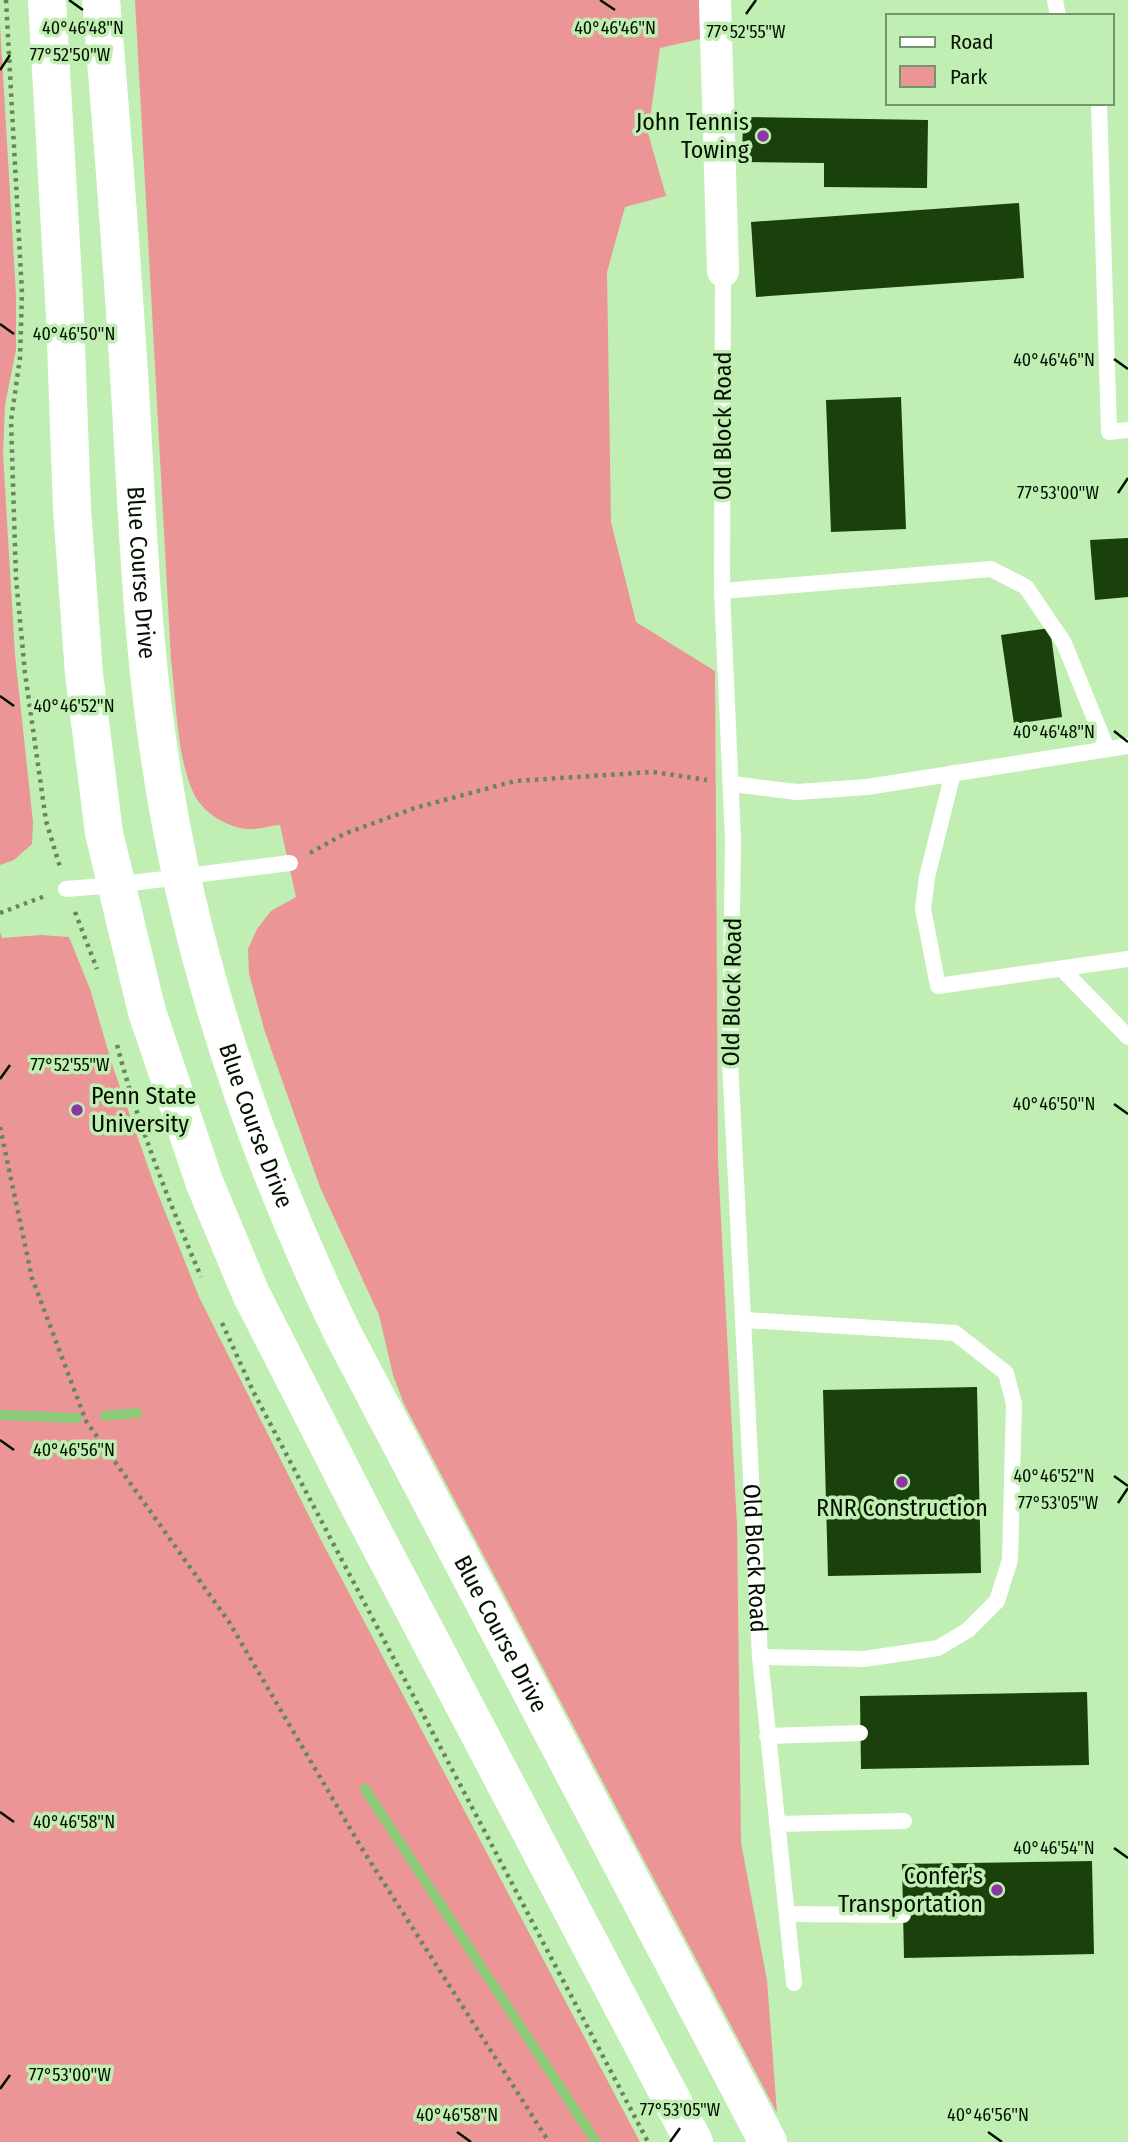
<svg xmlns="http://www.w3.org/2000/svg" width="1128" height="2142" viewBox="0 0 1128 2142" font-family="'Fira Sans Condensed',sans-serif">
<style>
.green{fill:#eb9597}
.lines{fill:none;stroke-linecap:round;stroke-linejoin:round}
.stream{stroke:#8ccc79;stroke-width:10}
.building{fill:#1a400b}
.path{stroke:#67865f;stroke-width:4.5;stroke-dasharray:3.5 5;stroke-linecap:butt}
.lane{stroke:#fff;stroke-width:16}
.street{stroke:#fff;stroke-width:32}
.secondary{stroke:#fff;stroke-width:38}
.ticks{fill:none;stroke:#031101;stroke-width:2.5}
.poi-dot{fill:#8c36a3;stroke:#c0eeb3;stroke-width:2.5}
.labels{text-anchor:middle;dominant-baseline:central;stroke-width:7;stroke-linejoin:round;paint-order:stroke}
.poi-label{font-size:24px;fill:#031101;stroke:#c0eeb3;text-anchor:end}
.street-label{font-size:24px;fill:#031101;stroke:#c0eeb3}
.ticks-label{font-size:18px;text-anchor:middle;fill:#031101;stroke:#c0eeb3;stroke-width:7;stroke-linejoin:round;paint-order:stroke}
</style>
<rect width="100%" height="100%" fill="#c0eeb3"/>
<!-- green -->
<g class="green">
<path d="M135,0H699L700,39L660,48L648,133L666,196L625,207L607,272L611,522L636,622L715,671L718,1162L737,1525L741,1843L767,1980L777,2113L404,1404L393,1375L379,1315L320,1187L265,1032L249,974L248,949L257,929L271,911L296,897L280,825C269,826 257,830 247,829C227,827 203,813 194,794C177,760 176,698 171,660Z"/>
<path d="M0,24L16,295V350L5,405L3,454L15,655L33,822L32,844L14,860L0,865Z"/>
<path d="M0,932L2,938L41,935L69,937L90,989L113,1067L154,1184L199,1297L321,1540L640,2142H0Z"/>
</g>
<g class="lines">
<!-- stream -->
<g class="stream">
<path d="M0,1415L77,1418"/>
<path d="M105,1416L137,1413"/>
<path d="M365,1789L596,2142"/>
</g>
</g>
<!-- building -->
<g class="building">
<path d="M743,117L928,120L927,188L824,187V163L742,162Z"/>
<path d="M1019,203L1024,278L756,297L751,222Z"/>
<path d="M901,397L906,529L831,532L826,400Z"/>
<path d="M1128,538V597L1095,600L1090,540Z"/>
<path d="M1050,628L1062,717L1014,724L1001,635Z"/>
<path d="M977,1387L981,1573L828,1576L823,1390Z"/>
<path d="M1087,1692L1089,1765L861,1769L860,1696Z"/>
<path d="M1092,1861L1094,1954L904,1958L902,1864Z"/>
</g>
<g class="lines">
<!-- path -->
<g class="path">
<path d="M6,0L22,293L20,358L11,421L16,578L25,673L46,821L60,867"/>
<path d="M310,853L344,834L415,808L515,781L653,772L707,780"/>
<path d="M75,912L97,969"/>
<path d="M0,913L45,896"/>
<path d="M117,1045C138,1125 169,1201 201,1277"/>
<path d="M0,1127L32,1278L86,1421L229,1622L361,1847L549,2142"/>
<path d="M222,1323L253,1391L648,2142"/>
</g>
<!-- lane -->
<g class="lane">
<path d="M1055,0L1058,16"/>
<path d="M1099,103L1109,432L1128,430"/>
<path id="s1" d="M723,271L722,591L733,840L730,1061L760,1657L794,1983"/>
<path d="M722,591L991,569L1026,587L1064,643L1107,749"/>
<path d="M953,773L927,877L923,909L938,986L1128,959"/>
<path d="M732,784L797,792L867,787L1128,746"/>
<path d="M66,889L116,885L290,863"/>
<path d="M1062,969L1128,1037"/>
<path d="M744,1320L955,1333L1006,1373L1014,1404L1010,1560L997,1601L968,1630L938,1648L864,1659L760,1657"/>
<path d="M767,1736L860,1733"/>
<path d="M777,1824L904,1821"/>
<path d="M787,1914L903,1915"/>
</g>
<!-- street -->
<path class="street" d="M715,0L723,271"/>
<!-- secondary -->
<g class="secondary">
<path d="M47,0L65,316L72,509L84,674L104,833L147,1012L205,1184L251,1294L362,1511L694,2142"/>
<path id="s2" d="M101,0C112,130 122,260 130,390C137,511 141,632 159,752C188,954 253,1148 342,1332L768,2142"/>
</g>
</g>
<!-- ticks -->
<path class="ticks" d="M69,0L83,10M600,0L615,10M746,14L756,0M0,70L10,55M0,324L14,334M1114,359L1128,369M1118,493L1128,478M0,696L14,706M1114,731L1128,742M0,1079L10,1065M1114,1104L1128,1114M0,1440L14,1450M1114,1476L1128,1486M1118,1503L1128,1488M0,1812L14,1822M1114,1848L1128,1858M0,2089L10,2075M457,2132L471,2142M988,2132L1002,2142M670,2142L680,2128"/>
<!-- markers -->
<g class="poi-dot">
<circle cx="763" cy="136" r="7"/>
<circle cx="77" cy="1110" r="7"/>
<circle cx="902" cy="1482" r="7"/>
<circle cx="997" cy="1890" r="7"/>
</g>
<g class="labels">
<!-- poi labels -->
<g class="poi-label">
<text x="749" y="122">John Tennis<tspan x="749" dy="28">Towing</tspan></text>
<text x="91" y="1096" text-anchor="start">Penn State<tspan x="91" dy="28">University</tspan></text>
<text x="902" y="1508" text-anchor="middle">RNR Construction</text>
<text x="983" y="1876">Confer's<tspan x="983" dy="28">Transportation</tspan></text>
</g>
<!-- street labels -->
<g class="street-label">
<text transform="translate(723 426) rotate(-90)">Old Block Road</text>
<text stroke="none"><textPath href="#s2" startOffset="574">Blue Course Drive</textPath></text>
<text transform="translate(732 992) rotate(-89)">Old Block Road</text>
<text stroke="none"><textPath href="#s2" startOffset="1141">Blue Course Drive</textPath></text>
<text stroke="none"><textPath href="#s1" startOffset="1288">Old Block Road</textPath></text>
<text stroke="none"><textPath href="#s2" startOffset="1706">Blue Course Drive</textPath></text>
</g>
</g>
<g class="ticks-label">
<text x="83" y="34">40°46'48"N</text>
<text x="615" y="34">40°46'46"N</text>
<text x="746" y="38">77°52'55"W</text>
<text x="70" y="61">77°52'50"W</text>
<text x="74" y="340">40°46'50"N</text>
<text x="1054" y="366">40°46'46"N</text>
<text x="1058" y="499">77°53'00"W</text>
<text x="74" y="712">40°46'52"N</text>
<text x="1054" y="738">40°46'48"N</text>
<text x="70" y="1071">77°52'55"W</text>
<text x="1054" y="1110">40°46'50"N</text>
<text x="74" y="1456">40°46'56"N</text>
<text x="1054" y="1482">40°46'52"N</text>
<text x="1058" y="1509">77°53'05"W</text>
<text x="74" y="1828">40°46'58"N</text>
<text x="1054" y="1854">40°46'54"N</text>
<text x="70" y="2081">77°53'00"W</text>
<text x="680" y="2116">77°53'05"W</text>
<text x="457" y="2121">40°46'58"N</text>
<text x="988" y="2121">40°46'56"N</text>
</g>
<!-- legend -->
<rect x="886" y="14" width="228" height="91" fill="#c0eeb3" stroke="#74966c" stroke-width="2"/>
<rect x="900" y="37" width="35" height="10" fill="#ffffff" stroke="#74966c" stroke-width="2"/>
<text x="950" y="49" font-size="21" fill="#031101">Road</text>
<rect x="900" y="66" width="35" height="21" fill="#eb9597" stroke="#74966c" stroke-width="2"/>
<text x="950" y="84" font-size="21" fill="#031101">Park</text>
</svg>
